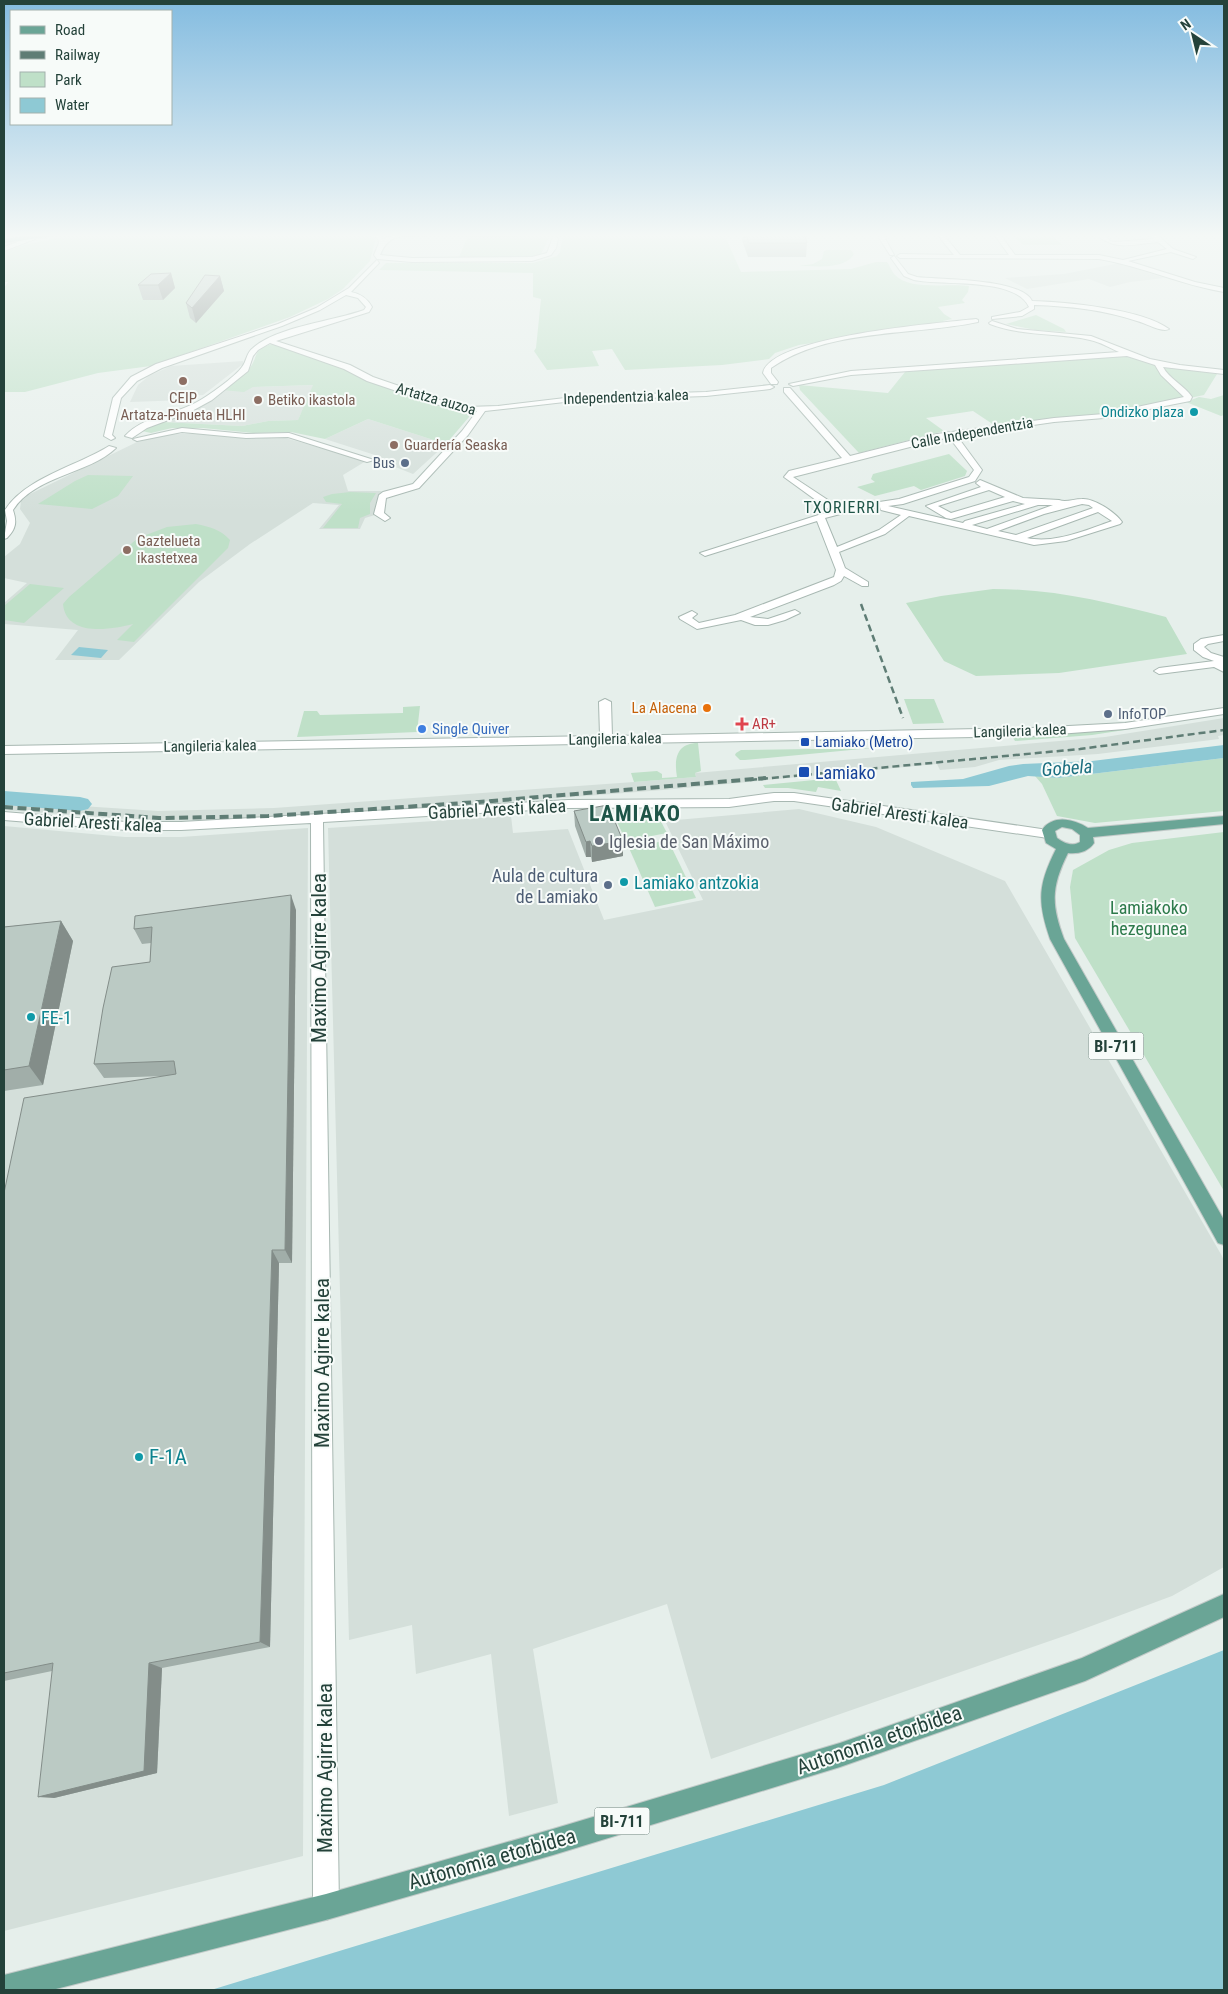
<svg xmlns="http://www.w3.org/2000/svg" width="1228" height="1994" viewBox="0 0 1228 1994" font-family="'Roboto Condensed',sans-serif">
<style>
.built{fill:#d4dfda}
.green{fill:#bfe0c8}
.water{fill:#8ec9d4}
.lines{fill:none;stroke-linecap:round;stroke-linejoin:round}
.river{fill:#8ec9d4;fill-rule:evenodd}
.minor-casing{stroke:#a8b8b2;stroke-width:2}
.major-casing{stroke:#c2cac8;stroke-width:2}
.highway-casing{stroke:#c2cac8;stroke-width:2}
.minor{fill:#fff;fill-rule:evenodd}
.major{fill:#6aa596;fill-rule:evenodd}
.highway{fill:#2f6f62;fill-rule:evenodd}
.rail-far1{stroke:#5f7d75;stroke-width:2.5;stroke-dasharray:7 4;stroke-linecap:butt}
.rail{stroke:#5f7d75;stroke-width:4;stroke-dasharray:9 4.5;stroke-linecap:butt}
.wall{fill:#a1aea9}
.shaded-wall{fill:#838d89}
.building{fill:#bbcac4;stroke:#838d89}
.education-dot{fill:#8d6e63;stroke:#f7fbf9;stroke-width:2}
.culture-dot{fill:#0f9aa8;stroke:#f7fbf9;stroke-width:2}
.service-dot{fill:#5c6f8a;stroke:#f7fbf9;stroke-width:2}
.food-dot{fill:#e8710a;stroke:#f7fbf9;stroke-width:2}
.health-dot{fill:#e0444e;stroke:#f7fbf9;stroke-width:2}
.shop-dot{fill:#3f7fe0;stroke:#f7fbf9;stroke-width:2}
.transit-dot{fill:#1a4fb4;stroke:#f7fbf9;stroke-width:2}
.worship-dot{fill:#6b7280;stroke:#f7fbf9;stroke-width:2}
.labels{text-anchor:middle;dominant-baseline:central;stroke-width:4;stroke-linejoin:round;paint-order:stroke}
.far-street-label{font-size:15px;fill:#24423a;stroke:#f7fbf9}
.far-education-label{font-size:15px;fill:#785e54;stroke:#f7fbf9;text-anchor:start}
.far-culture-label{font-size:15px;fill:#0d838f;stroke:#f7fbf9;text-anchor:end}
.far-service-label{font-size:15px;fill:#4e5e75;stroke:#f7fbf9;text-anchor:end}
.far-food-label{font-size:15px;fill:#c56008;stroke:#f7fbf9;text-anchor:end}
.far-health-label{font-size:15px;fill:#be3a42;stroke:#f7fbf9;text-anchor:start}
.far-shop-label{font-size:15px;fill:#366cbe;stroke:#f7fbf9;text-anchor:start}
.far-transit-label{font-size:15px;fill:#164399;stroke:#f7fbf9;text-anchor:start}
.far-neighbourhood-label{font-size:16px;letter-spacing:1px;fill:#1f5548;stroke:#f7fbf9}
.shield{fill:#f7fbf9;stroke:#637a73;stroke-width:1}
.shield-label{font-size:16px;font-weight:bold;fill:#24423a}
.transit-label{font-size:18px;fill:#164399;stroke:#f7fbf9;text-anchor:start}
.street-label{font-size:18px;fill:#24423a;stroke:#f7fbf9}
.worship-label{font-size:18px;fill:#5b616d;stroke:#f7fbf9;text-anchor:start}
.service-label{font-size:18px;fill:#4e5e75;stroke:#f7fbf9;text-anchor:end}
.culture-label{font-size:18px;fill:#0d838f;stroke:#f7fbf9;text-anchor:start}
.park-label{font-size:18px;fill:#2d7a4b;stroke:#f7fbf9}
.water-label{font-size:19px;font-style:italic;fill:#1c6f80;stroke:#f7fbf9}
.near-street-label{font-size:21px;fill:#24423a;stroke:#f7fbf9}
.near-culture-label{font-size:21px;fill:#0d838f;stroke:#f7fbf9;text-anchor:start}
.district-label{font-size:22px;font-weight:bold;letter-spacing:1px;fill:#1f5548;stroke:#f7fbf9}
</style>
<rect width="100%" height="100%" fill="#e6efeb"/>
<!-- built -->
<g class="built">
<path d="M1120,263L1164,278L1130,282L1110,287L1089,279L1027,289L1005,278L1064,274Z"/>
<path d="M243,361V364L203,395L187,396L186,400L130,402L138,385L149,376L171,366Z"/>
<path d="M314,385L298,420L268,421L242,426L162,422L222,390L253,387Z"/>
<path d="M368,419L446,444L413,474L373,458L375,455L325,439Z"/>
<path d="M199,433L249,439L282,437L366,461L343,475L348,491H382L376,502L375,515L365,518L360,529H319L339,505L313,503L250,544L199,582L119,660H55L78,630L4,624V603L27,583L4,578V557L20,544L30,523L20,509L21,501L30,494L137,442L163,435Z"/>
<path d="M1224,718V735L1218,736L1219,739L1098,754L999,760L975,767L940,770L937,764L663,790L351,814L225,821L141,820L4,810V801L158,811L274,808L634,782L696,777L695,773L1105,737Z"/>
<path d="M799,809L876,827L1005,881L1222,1256L1224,1261V1567L1172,1596L1070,1634L711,1759L667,1604L533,1649L558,1803L509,1816L491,1654L416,1674L412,1625L349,1640L328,828L511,816L513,833L568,829L604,920L703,900L665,821Z"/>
<path d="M4,826L125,837H181L308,828L303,1856L4,1931Z"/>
</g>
<!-- green -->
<g class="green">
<path d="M363,233L376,238L370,261L343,289L328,299L290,317L151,366L98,373L25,392H4V288L8,282H4V252L24,245L74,234Z"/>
<path d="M724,234L741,272L851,269L876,262H887C890,266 892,272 895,275C910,291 949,283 969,286L968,292L962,300L965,303L938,307L944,314L952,319L943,321L945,323L799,345L775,353L769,359L722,365L625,370L612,349L592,351L599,366L547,370L534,351L536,348L541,299L533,297V273L379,270L386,263H533L557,256L560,252L563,236Z"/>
<path d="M468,236H550L539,258L459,257Z"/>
<path d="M1015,237H1054L1062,245H1023Z"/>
<path d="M827,250H851L854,254C845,270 815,266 799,266L813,264L822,259L824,251Z"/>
<path d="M1036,315L1064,329L1066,332L1035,330L1006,324Z"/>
<path d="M273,344L343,368L368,381L394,390L469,413V417L446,444L368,419L325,439L291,432L253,433L203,428H172L151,433L142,431L162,422L242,426L268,421L298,420L313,385L253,387L244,392L222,390C230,384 240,378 247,371C259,360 251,348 273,344Z"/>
<path d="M1116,353L1159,365L1217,374L1204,395L1104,416L997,427L973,411L926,418L944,431L859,453L800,390L799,385L888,393L905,372Z"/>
<path d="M1224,395V415L1221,416L1186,402L1199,397L1211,399Z"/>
<path d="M949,454L967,471L965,476L921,490L914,486L875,496L857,487L875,482L871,479L873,474Z"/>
<path d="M88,475L133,476L118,496L92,509L38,504L75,481Z"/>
<path d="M350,492L376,493L370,503V514L360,518L358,528H323L342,504L326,502L323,497L332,494Z"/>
<path d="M196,524C210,527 220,529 230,540L228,548L134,642L117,640L133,624C110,630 66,637 63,604L69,597L138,538L167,527Z"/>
<path d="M30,584L64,588L24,623L4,620V606Z"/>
<path d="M993,589C1055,589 1106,602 1166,617L1187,654L1059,673L976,676L944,661L906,603L941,596Z"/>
<path d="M904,699H934L944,723L913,724Z"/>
<path d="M420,706L417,732L297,737L304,711H317L320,715L403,713V707Z"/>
<path d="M1131,729L1092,735L1015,741L1012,736Z"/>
<path d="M698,743L701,771L695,773L696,777L634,782L631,773L657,771L662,774V778L677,777C674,760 676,743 698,743Z"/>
<path d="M872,748L745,760H740L735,755L736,753L741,750Z"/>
<path d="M1224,758V811L1095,823L1057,816L1042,784L1035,776L1058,778Z"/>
<path d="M835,778L841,791L818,787L816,792L788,788H765L763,785Z"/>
<path d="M657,814L667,833L626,841L617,822Z"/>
<path d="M1224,832V1191L1075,938L1070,887L1073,870L1109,850L1132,843Z"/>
<path d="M668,840L696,898L655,907L629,848Z"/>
</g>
<!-- water -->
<g class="water">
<path d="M79,647L108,650L101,658L71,655Z"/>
<path d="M1224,745V758L1058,778L1028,776L989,786L913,788L911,785V782L963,779L1009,766L1023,764L1092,761Z"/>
<path d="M1224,1650V1990H211L884,1785Z"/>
</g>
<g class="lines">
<!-- river -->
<path class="river" d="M4,791L80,797L88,799L92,804L88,809L80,811L4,805Z"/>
<defs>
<g id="minor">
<path d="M360,233L380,235L383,239L401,233H428L426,236C404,237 390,231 380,255L412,258L532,257L547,253L553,237L558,238L556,248L551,255L532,261L412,262L377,259L374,255L379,243L378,238Z"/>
<path d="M876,233H882L894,255H890Z"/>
<path d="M936,233H942L960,255H1009L993,233H999L1015,255H1099L1123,260L1167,249L1158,242C1134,244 1114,252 1095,233H1102L1110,241L1115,242L1154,239L1149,234L1155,233L1173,249L1196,257L1193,259L1171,252L1128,261L1195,282L1224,288V292C1181,285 1142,266 1099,259L900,258L897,256L900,254L954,255Z"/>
<path d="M33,236L35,239L4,251V247Z"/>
<path d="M894,256L908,274L917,277C941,280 1021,278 1032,301C1067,302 1142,309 1169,329C1162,333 1145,323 1137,321C1104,310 1069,306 1034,305V309L1022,316L992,319V317L1020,312L1029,307C1016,277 942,286 914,280L904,276L891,258Z"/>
<path d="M377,260L379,263L351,292C361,294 367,298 372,307L369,312L276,341L350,365L373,377L440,400L467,407L498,406L582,396L706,392L770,385L774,387L770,389L706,396L582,400L485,411L468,435L419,488L386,498L384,513L390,518L385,521L374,514L379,495L383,492L413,484L462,431L477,411H467L435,404L367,381L344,369L270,343L258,350L253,356L248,371L212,400L190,412L147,428L132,438L125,436C143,416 174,415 197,402C208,396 235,377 242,367C247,361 246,353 253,348C276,327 334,321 364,310L366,307L358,298L346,295L320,310L282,326L162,368L137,381L121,398L112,435L115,438L111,440L104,436L113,398L131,377L156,364L278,324L316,308L349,288Z"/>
<path d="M976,319L978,320V322C912,336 829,328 771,368V373L778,382L777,384H771L763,373C770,336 941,323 976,319Z"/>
<path d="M992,321L1017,329L1091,336L1150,359L1180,365L1224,370V374L1163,367C1169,379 1184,385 1192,397L1190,401L1104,418L1054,422L957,436L982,470L975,481L903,504L888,506L963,523L965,521L1025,504L1013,501L951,519L946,518L926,506L981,487L976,483L980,480L1023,498L1059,500C1066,503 1073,499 1082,499C1094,498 1115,512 1122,522L1120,524L1066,541L1034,545L909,516L885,534L839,552L845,568L868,582V586H862L844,576L841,581L834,585L750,617L768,619L795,610L800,613L785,620L768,625H755L741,620L697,629L680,619L679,617L692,611L697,614L692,618L699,623L735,615L834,577L836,570L817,521L708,555L705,556L700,553L831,511L784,477L789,471L842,458L784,392V388H790L850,456L937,434L1054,418L1104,414L1184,397L1161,375L1155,365L1127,356L851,375L793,386L789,384L851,371L1119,352C1110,348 1100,342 1090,340C1056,332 1024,337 990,324L989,323ZM949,437L974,470L969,477L899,499L840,508L793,477ZM989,490L1005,497L951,513L938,506ZM1082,504L1089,505L1093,508L1016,535L998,531L1044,514ZM1038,505H1053L987,529L972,525ZM880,507L881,510L901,515L879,530L837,547L825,518L848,512ZM1098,512L1112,521C1086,530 1055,544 1027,538Z"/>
<path d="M182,428L246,434L289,433L374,460L367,462L288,437L246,438L182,432L137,441L133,439Z"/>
<path d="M109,446L116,448C89,474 34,476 13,510C17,522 16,529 7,538L4,539L7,521L5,510C25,478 77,466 109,446Z"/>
<path d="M1224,635V641L1208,644L1204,647L1211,653L1224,657V672L1214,667L1159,674L1154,671L1159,668L1214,661L1203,657L1194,650V644L1201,639Z"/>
<path d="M605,699L611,702L612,736L1031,728L1125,723L1224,708V714L1125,729L1031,736L4,754V746L600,736L599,702Z"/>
<path d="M774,793H794L1048,830L1054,834L1048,838L794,801H774L729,807L568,808L323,822L339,1907L335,1916L326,1920L317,1916L313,1907L311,823L181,830H126L4,820V812L126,822H181L568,800L729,799Z"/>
</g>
<g id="major">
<path d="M45,233H73L4,243V239Z"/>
<path d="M359,233H670L490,237Z"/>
<path d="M1224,816V824L1093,837L1094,843C1088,852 1078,854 1068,853C1051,887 1051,904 1064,939L1224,1220V1245L1218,1243L1050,939C1037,901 1038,885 1056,849L1046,843L1042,830C1053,814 1074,819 1088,828ZM1062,827L1072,829L1080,835V842C1072,847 1064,843 1057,838L1055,831Z"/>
<path d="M1224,1594V1617L1085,1681L840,1767L553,1855L326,1920L52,1990H4V1975L326,1894L553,1829L840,1743L1082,1658Z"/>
</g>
<path id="highway" d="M490,233H519L488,236Z"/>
</defs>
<!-- minor casing -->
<use href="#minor" class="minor-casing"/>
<!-- major casing -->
<use href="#major" class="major-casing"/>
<!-- highway casing -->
<use href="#highway" class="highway-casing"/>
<!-- minor -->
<use href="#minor" class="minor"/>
<!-- major -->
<use href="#major" class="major"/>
<!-- highway -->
<use href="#highway" class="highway"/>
<!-- rail-far1 -->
<g class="rail-far1">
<path d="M861,604L903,718"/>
<path d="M750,780L1080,749L1224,730"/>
</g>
<!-- rail -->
<path class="rail" d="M4,807L159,818L268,816L479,802L766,778"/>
</g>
<!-- wall -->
<g class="wall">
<path d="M743,233H804L807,243L806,257H748L742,240Z"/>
<path d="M171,273L175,288L163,300H143L138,285Z"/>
<path d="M220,276L224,291L196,323L190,318L186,303Z"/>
<path d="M574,811L623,856L592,862L591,857H586L575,826Z"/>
<path d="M296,910L292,1263H279L270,1647L162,1668L157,1773L54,1798L52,1671L4,1681V1193L165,1076L104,1078L94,1064L150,962L151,943L142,944L134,929Z"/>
<path d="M61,921L73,941L43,1085L4,1091V927Z"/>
</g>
<!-- shaded-wall -->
<g class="shaded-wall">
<path d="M171,273L175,288L163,300L158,285Z"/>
<path d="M220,276L224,291L196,323L192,308Z"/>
<path d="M590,841L591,857H586V842Z"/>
<path d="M623,841V856L592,862V846Z"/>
<path d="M291,895L296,910L292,1263L285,1250Z"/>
<path d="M61,921L73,941L43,1085L29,1066Z"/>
<path d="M272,1250L279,1263L270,1647L260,1642Z"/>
<path d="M149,1663L162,1668L157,1773L54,1798L38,1797Z"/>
</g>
<!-- building -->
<g class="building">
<path d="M745,233H804L807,243H749Z"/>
<path d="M171,273L158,285H138L151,274Z"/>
<path d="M205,275L220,276L192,308L186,303Z"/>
<path d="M608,805L623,841L592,846L590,841L586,842L574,811Z"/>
<path d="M291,895L285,1250H272L260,1642L149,1663L144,1771L38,1797L53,1663L4,1673V1193L24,1098L176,1074L174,1061L94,1064L103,1008L112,967L150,962L152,927L134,929L135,916Z"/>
<path d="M61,921L29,1066L4,1070V927Z"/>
</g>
<!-- sky -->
<linearGradient id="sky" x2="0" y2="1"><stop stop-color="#84bce0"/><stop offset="0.46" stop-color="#f4f8f6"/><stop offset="1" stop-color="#f4f8f6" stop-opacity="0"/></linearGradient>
<rect width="1228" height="512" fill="url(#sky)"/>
<!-- markers -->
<g class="education-dot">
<circle cx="183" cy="381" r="5"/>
<circle cx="258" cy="400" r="5"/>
<circle cx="394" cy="445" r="5"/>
<circle cx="127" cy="550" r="5"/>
</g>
<g class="culture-dot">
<circle cx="1194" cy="412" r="5"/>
<circle cx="624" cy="882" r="5"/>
<circle cx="31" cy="1017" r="5"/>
<circle cx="139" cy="1457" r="5"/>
</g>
<g class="service-dot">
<circle cx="405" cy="463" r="5"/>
<circle cx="1108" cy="714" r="5"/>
<circle cx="608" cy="885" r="5"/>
</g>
<circle class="food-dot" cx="707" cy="708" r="5"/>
<path class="health-dot" d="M739.5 716.5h5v5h5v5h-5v5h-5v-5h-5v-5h5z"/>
<circle class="shop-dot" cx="422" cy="729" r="5"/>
<g class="transit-dot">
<rect x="800" y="737" width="10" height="10" rx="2.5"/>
<rect x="798" y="766" width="12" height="12" rx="2.5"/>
</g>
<circle class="worship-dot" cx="599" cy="841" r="5"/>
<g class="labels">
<!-- far-street labels -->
<g class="far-street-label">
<text transform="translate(626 397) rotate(-2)">Independentzia kalea</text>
<text transform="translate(436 399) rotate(16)">Artatza auzoa</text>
<text transform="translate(972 433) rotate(-10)">Calle Independentzia</text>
<text transform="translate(1020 731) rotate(-2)">Langileria kalea</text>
<text transform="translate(615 739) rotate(-1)">Langileria kalea</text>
<text transform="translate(210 746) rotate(-1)">Langileria kalea</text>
</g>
<!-- far-education labels -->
<g class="far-education-label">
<text x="183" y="398" text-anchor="middle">CEIP<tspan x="183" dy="17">Artatza-Pìnueta HLHI</tspan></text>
<text x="268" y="400">Betiko ikastola</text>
<text x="404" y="445">Guardería Seaska</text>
<text x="137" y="541">Gaztelueta<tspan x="137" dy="17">ikastetxea</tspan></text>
</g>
<!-- far-culture labels -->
<g class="far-culture-label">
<text x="1184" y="412">Ondizko plaza</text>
</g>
<!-- far-service labels -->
<g class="far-service-label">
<text x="395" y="463">Bus</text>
<text x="1118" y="714" text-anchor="start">InfoTOP</text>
</g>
<!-- far-food labels -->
<g class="far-food-label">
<text x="697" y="708">La Alacena</text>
</g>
<!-- far-health labels -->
<g class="far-health-label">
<text x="752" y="724">AR+</text>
</g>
<!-- far-shop labels -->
<g class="far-shop-label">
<text x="432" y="729">Single Quiver</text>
</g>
<!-- far-transit labels -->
<g class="far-transit-label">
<text x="815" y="742">Lamiako (Metro)</text>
</g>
<!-- far-neighbourhood labels -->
<g class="far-neighbourhood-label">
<text x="842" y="507">TXORIERRI</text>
</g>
<!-- shield labels -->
<g class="shield">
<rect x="1088.5" y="1032.5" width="55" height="27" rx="4"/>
<rect x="594.5" y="1807.5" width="55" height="27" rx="4"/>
</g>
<g class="shield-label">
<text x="1116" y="1046">BI-711</text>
<text x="622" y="1821">BI-711</text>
</g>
<!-- transit labels -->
<g class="transit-label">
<text x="815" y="772">Lamiako</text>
</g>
<!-- street labels -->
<g class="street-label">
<text transform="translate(497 809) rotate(-3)">Gabriel Aresti kalea</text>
<text transform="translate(900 813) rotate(8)">Gabriel Aresti kalea</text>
<text transform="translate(93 822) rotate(3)">Gabriel Aresti kalea</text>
</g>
<!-- worship labels -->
<g class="worship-label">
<text x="609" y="841">Iglesia de San Máximo</text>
</g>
<!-- service labels -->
<g class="service-label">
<text x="598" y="875">Aula de cultura<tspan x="598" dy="21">de Lamiako</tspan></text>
</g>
<!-- culture labels -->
<g class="culture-label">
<text x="634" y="882">Lamiako antzokia</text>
<text x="41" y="1017">FE-1</text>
</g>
<!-- park labels -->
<g class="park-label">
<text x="1149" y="907">Lamiakoko<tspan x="1149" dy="21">hezegunea</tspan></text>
</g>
<!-- water labels -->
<g class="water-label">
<text transform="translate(1067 768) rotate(-4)">Gobela</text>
</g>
<!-- near-street labels -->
<g class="near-street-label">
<text transform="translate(319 958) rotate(-90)">Maximo Agirre kalea</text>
<text transform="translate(322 1363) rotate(-90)">Maximo Agirre kalea</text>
<text transform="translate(879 1740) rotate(-19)">Autonomia etorbidea</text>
<text transform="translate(325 1768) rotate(-90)">Maximo Agirre kalea</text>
<text transform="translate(492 1859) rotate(-16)">Autonomia etorbidea</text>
</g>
<!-- near-culture labels -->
<g class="near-culture-label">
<text x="149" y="1457">F-1A</text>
</g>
<!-- district labels -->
<g class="district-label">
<text x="635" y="813">LAMIAKO</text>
</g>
</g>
<!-- border -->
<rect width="1228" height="1994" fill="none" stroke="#24423a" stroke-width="10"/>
<!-- legend -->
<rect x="10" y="10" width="162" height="115" fill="#f7fbf9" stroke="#a3b1ad"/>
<rect x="20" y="26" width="25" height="8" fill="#6aa596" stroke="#a3b1ad"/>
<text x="55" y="35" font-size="15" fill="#24423a">Road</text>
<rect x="20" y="51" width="25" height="8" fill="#5f7d75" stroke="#a3b1ad"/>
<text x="55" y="60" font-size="15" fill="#24423a">Railway</text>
<rect x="20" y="72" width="25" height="15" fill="#bfe0c8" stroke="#a3b1ad"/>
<text x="55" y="85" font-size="15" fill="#24423a">Park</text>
<rect x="20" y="98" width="25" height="15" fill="#8ec9d4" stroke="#a3b1ad"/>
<text x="55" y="110" font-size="15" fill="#24423a">Water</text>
<!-- north arrow -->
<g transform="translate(1193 35) rotate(325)" stroke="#f7fbf9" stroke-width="4" paint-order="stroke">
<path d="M0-4L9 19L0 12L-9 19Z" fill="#24423a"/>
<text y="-8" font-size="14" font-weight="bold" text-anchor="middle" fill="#24423a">N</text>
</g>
</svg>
